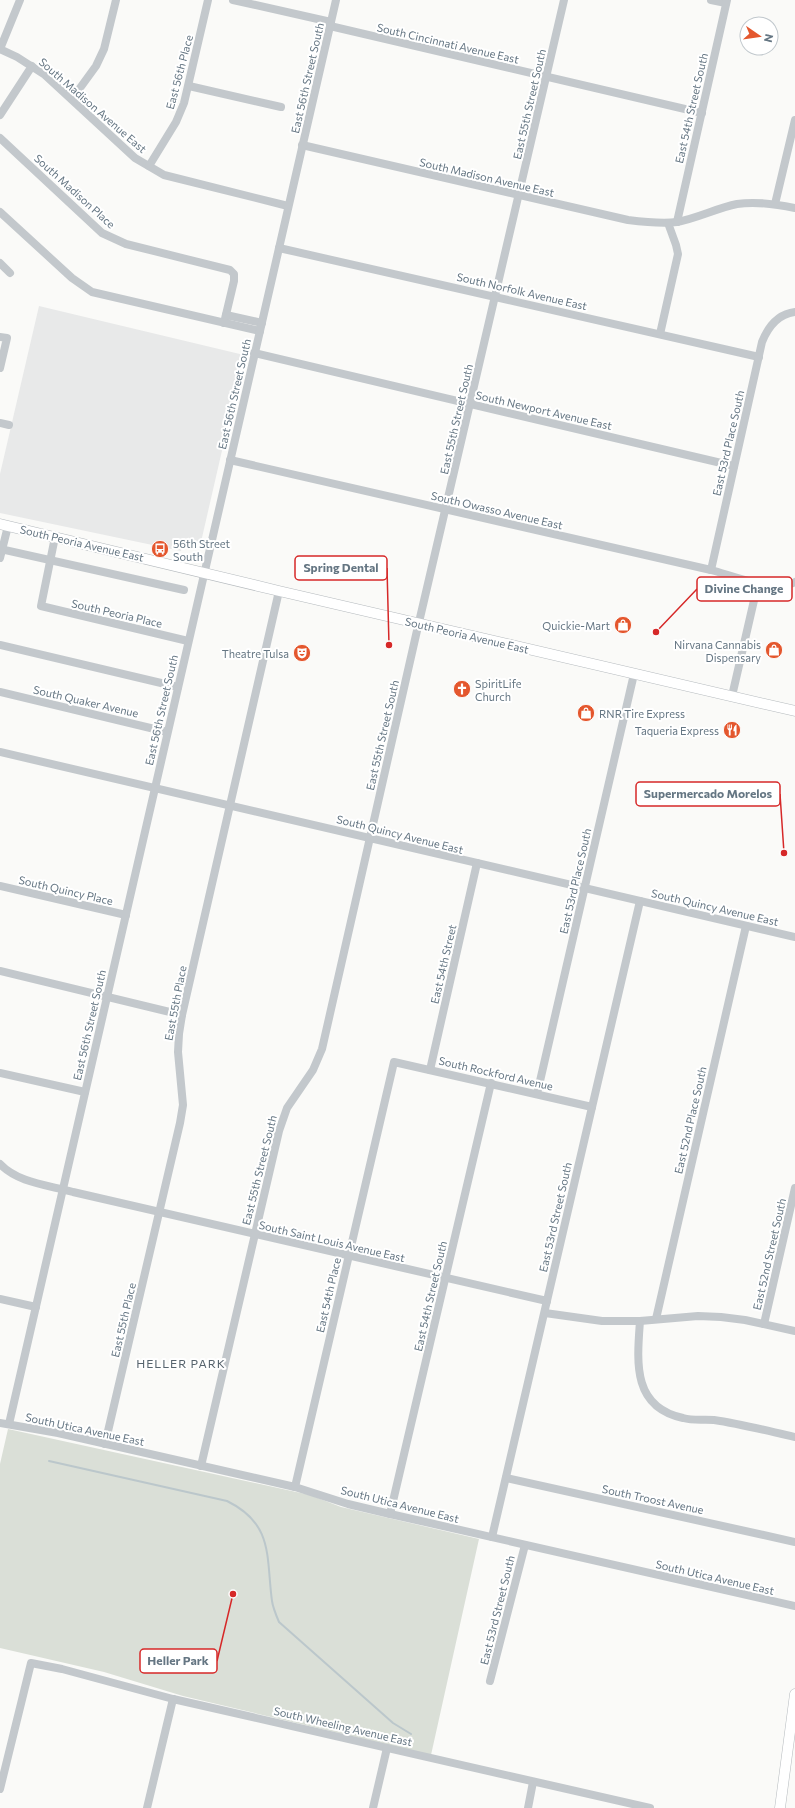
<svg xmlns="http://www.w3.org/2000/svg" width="795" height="1808" viewBox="0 0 795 1808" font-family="Commissioner,sans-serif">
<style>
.built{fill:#e8e9e9}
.green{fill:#dadfd7}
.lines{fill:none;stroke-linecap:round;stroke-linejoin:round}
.stream{stroke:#bbc7cb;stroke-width:2}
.major-casing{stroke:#b5babe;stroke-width:11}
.minor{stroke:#c3c8cc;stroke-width:8}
.major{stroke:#fff;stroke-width:10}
.labels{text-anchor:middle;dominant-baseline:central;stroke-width:4;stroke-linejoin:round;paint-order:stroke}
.street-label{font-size:11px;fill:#657683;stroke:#fff}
.poi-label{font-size:11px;fill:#657683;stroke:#fff;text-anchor:end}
.neighbourhood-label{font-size:12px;letter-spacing:1px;fill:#57646e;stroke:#fff}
.leader{fill:none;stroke:#d62828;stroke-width:1.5}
.callout-dot{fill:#d62828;stroke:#fff;stroke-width:1.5}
.callout{fill:#fff;stroke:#d62828;stroke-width:1.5}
.callout-label{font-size:12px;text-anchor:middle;font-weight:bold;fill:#657683}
</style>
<rect width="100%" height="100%" fill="#fafaf8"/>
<!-- built -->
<path class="built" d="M39,306L244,355L201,542L184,538L181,551L0,513V474Z"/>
<!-- green -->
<path class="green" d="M8,1429L310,1495L341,1507L479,1539L431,1755L183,1696L104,1672L0,1648V1464Z"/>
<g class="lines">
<!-- stream -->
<path class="stream" d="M49,1461L227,1501C274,1524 266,1557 272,1601C273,1608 276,1615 279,1622L393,1723L411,1734"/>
<defs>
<g id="major">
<path d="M0,524L279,591L795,711"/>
<path d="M780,1808L795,1694"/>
</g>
</defs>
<!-- major casing -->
<use href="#major" class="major-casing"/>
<!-- minor -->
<g class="minor">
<path d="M233,0L331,22"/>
<path d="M711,0L726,3"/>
<path d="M330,26L702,113"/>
<path d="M0,49L17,57L45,75L135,158L164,175L288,206"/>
<path d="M0,49L20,0"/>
<path d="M189,86L281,107"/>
<path d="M72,99L96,66L104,49L116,0"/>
<path d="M0,115L32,66"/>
<path d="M0,138L102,233L126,244L230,270L234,274V281L224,323"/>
<path d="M302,145L628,220C644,222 661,224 677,222C698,218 717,208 737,204C757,201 776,204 795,208"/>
<path d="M149,166L176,122L184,103L208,0"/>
<path d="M775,204L795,120"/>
<path d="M0,212L72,278L92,292L260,331"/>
<path d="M677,222L727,0"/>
<path d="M279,248L759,357"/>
<path d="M0,263L10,273"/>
<path d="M226,315L262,323"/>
<path d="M660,334L678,254L676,245L668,223"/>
<path d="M0,337L7,338L0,368"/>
<path d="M254,353L734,466"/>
<path d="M0,423L9,425"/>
<path d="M230,460L711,570C734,576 773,593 795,582"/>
<path d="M55,537L41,606L188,641"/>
<path d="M0,549L184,590"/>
<path d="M0,558L8,526"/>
<path d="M711,570L762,342C768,327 778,314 795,312"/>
<path d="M0,645L178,687"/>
<path d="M0,692L167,732"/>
<path d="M732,696L758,583"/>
<path d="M0,752L795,937"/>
<path d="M0,886L126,915"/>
<path d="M0,971L182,1015"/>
<path d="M430,1070L477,863"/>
<path d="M0,1073L85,1092"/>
<path d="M537,1094L634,674"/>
<path d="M0,1164C18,1183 48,1185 73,1192L547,1301"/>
<path d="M0,1299L36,1307"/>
<path d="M545,1313L602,1321H640L698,1316L721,1317L745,1320L795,1331"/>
<path d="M656,1319L746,926"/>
<path d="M640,1321C637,1362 632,1407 683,1418C694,1421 704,1419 714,1420C741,1424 768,1431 795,1437"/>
<path d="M764,1324L795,1188"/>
<path d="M0,1423L58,1433L295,1487L348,1504L390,1514L795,1606"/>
<path d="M9,1424L336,0"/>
<path d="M105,1444L180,1123L183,1105L178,1052L179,1034L182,1015L279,591"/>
<path d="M201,1466L279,1131L287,1108L313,1070L322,1049L416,635L564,0"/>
<path d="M506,1478L795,1542"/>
<path d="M295,1487L394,1062L592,1107"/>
<path d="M390,1514L491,1083"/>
<path d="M492,1537L640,901"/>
<path d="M490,1681L525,1545"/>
<path d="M0,1789L31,1663L62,1669L173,1699L650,1808"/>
<path d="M147,1808L173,1699"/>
<path d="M373,1808L387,1748"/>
<path d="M528,1808L533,1782"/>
</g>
<!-- major -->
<use href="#major" class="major"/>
</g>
<!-- icons -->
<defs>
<symbol id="bus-disc" viewBox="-11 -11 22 22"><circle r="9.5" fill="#e4572e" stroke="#fff"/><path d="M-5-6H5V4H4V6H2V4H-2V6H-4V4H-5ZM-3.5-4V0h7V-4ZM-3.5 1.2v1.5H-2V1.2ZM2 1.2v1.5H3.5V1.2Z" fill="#fff"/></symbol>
<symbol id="shop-disc" viewBox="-11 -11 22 22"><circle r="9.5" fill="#e4572e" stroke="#fff"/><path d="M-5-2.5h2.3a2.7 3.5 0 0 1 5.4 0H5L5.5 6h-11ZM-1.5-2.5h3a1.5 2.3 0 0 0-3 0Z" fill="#fff"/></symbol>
<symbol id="theatre-disc" viewBox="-11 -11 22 22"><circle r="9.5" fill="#e4572e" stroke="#fff"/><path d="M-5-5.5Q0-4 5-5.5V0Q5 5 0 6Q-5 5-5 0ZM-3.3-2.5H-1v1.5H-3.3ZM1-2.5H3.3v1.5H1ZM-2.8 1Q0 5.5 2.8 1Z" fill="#fff"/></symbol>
<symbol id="church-disc" viewBox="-11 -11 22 22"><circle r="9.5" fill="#e4572e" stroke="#fff"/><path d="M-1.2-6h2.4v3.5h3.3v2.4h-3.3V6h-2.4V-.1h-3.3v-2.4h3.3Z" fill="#fff"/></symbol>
<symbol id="restaurant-disc" viewBox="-11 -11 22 22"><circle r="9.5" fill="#e4572e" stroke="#fff"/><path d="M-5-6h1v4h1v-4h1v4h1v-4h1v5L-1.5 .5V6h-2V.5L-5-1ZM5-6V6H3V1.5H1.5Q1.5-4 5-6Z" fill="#fff"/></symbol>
</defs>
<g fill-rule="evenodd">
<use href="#bus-disc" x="150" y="539" width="20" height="20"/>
<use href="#shop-disc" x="613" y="615" width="20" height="20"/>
<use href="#shop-disc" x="764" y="640" width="20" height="20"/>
<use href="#theatre-disc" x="292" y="643" width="20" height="20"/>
<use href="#church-disc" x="452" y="679" width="20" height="20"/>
<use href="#shop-disc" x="576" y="703" width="20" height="20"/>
<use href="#restaurant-disc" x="722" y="720" width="20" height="20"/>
</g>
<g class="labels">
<!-- street labels -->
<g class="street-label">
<text transform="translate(448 43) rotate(13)">South Cincinnati Avenue East</text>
<text transform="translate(179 72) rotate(-75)">East 56th Place</text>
<text transform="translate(307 78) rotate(-77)">East 56th Street South</text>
<text transform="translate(529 104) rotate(-77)">East 55th Street South</text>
<text transform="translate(93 105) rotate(41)">South Madison Avenue East</text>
<text transform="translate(691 108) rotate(-77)">East 54th Street South</text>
<text transform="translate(487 177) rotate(13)">South Madison Avenue East</text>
<text transform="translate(75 191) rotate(42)">South Madison Place</text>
<text transform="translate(522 291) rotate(13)">South Norfolk Avenue East</text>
<text transform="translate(234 394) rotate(-77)">East 56th Street South</text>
<text transform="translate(544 410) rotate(13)">South Newport Avenue East</text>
<text transform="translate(456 419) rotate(-77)">East 55th Street South</text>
<text transform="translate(728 443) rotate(-77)">East 53rd Place South</text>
<text transform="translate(497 510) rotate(13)">South Owasso Avenue East</text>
<text transform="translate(82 543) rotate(13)">South Peoria Avenue East</text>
<text transform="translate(117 613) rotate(13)">South Peoria Place</text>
<text transform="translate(467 635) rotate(13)">South Peoria Avenue East</text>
<text transform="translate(86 701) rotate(13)">South Quaker Avenue</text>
<text transform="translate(161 710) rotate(-77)">East 56th Street South</text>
<text transform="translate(382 735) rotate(-77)">East 55th Street South</text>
<text transform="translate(400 834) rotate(14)">South Quincy Avenue East</text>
<text transform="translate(575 881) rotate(-77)">East 53rd Place South</text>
<text transform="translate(66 890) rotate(13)">South Quincy Place</text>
<text transform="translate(715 907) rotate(13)">South Quincy Avenue East</text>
<text transform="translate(443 964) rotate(-77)">East 54th Street</text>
<text transform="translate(175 1003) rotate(-79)">East 55th Place</text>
<text transform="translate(89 1025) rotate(-77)">East 56th Street South</text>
<text transform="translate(496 1073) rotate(13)">South Rockford Avenue</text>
<text transform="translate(690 1120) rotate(-77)">East 52nd Place South</text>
<text transform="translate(259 1170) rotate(-76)">East 55th Street South</text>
<text transform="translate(555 1217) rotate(-77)">East 53rd Street South</text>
<text transform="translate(332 1241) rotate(13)">South Saint Louis Avenue East</text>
<text transform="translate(769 1254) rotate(-77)">East 52nd Street South</text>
<text transform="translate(328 1295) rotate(-77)">East 54th Place</text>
<text transform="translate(430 1296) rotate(-77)">East 54th Street South</text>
<text transform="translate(123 1320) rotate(-77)">East 55th Place</text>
<text transform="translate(85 1429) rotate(12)">South Utica Avenue East</text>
<text transform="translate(653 1499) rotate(12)">South Troost Avenue</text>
<text transform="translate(400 1504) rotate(14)">South Utica Avenue East</text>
<text transform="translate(715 1577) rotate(13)">South Utica Avenue East</text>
<text transform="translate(497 1610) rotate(-76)">East 53rd Street South</text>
<text transform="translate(343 1726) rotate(13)">South Wheeling Avenue East</text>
</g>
<!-- poi labels -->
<g class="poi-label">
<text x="173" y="543" text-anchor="start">56th Street<tspan x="173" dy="13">South</tspan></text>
<text x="610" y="625">Quickie-Mart</text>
<text x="761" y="644">Nirvana Cannabis<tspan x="761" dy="13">Dispensary</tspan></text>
<text x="289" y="653">Theatre Tulsa</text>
<text x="475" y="683" text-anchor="start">SpiritLife<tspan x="475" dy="13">Church</tspan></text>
<text x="599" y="713" text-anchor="start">RNR Tire Express</text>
<text x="719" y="730">Taqueria Express</text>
</g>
<!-- neighbourhood labels -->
<g class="neighbourhood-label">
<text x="181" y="1363">HELLER PARK</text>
</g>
</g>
<!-- callouts -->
<path class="leader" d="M389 645L387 568M656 632L697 589M784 853L780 794M233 1594L217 1661"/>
<g class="callout-dot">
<circle cx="389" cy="645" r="4"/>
<circle cx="656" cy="632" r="4"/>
<circle cx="784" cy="853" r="4"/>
<circle cx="233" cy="1594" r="4"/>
</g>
<g class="callout">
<rect x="295" y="556" width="92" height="24" rx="4"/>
<rect x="697" y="577" width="95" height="24" rx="4"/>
<rect x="636" y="782" width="144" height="24" rx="4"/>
<rect x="140" y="1649" width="77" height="24" rx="4"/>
</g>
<g class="callout-label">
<text x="341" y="572">Spring Dental</text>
<text x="744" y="593">Divine Change</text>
<text x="708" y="798">Supermercado Morelos</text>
<text x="178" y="1665">Heller Park</text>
</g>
<!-- north arrow -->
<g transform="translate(759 36) rotate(103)"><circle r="19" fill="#ffffff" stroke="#c1c8cd"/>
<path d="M0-3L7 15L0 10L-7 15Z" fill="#e4572e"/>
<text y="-6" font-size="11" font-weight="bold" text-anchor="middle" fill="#657683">N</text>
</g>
</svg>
